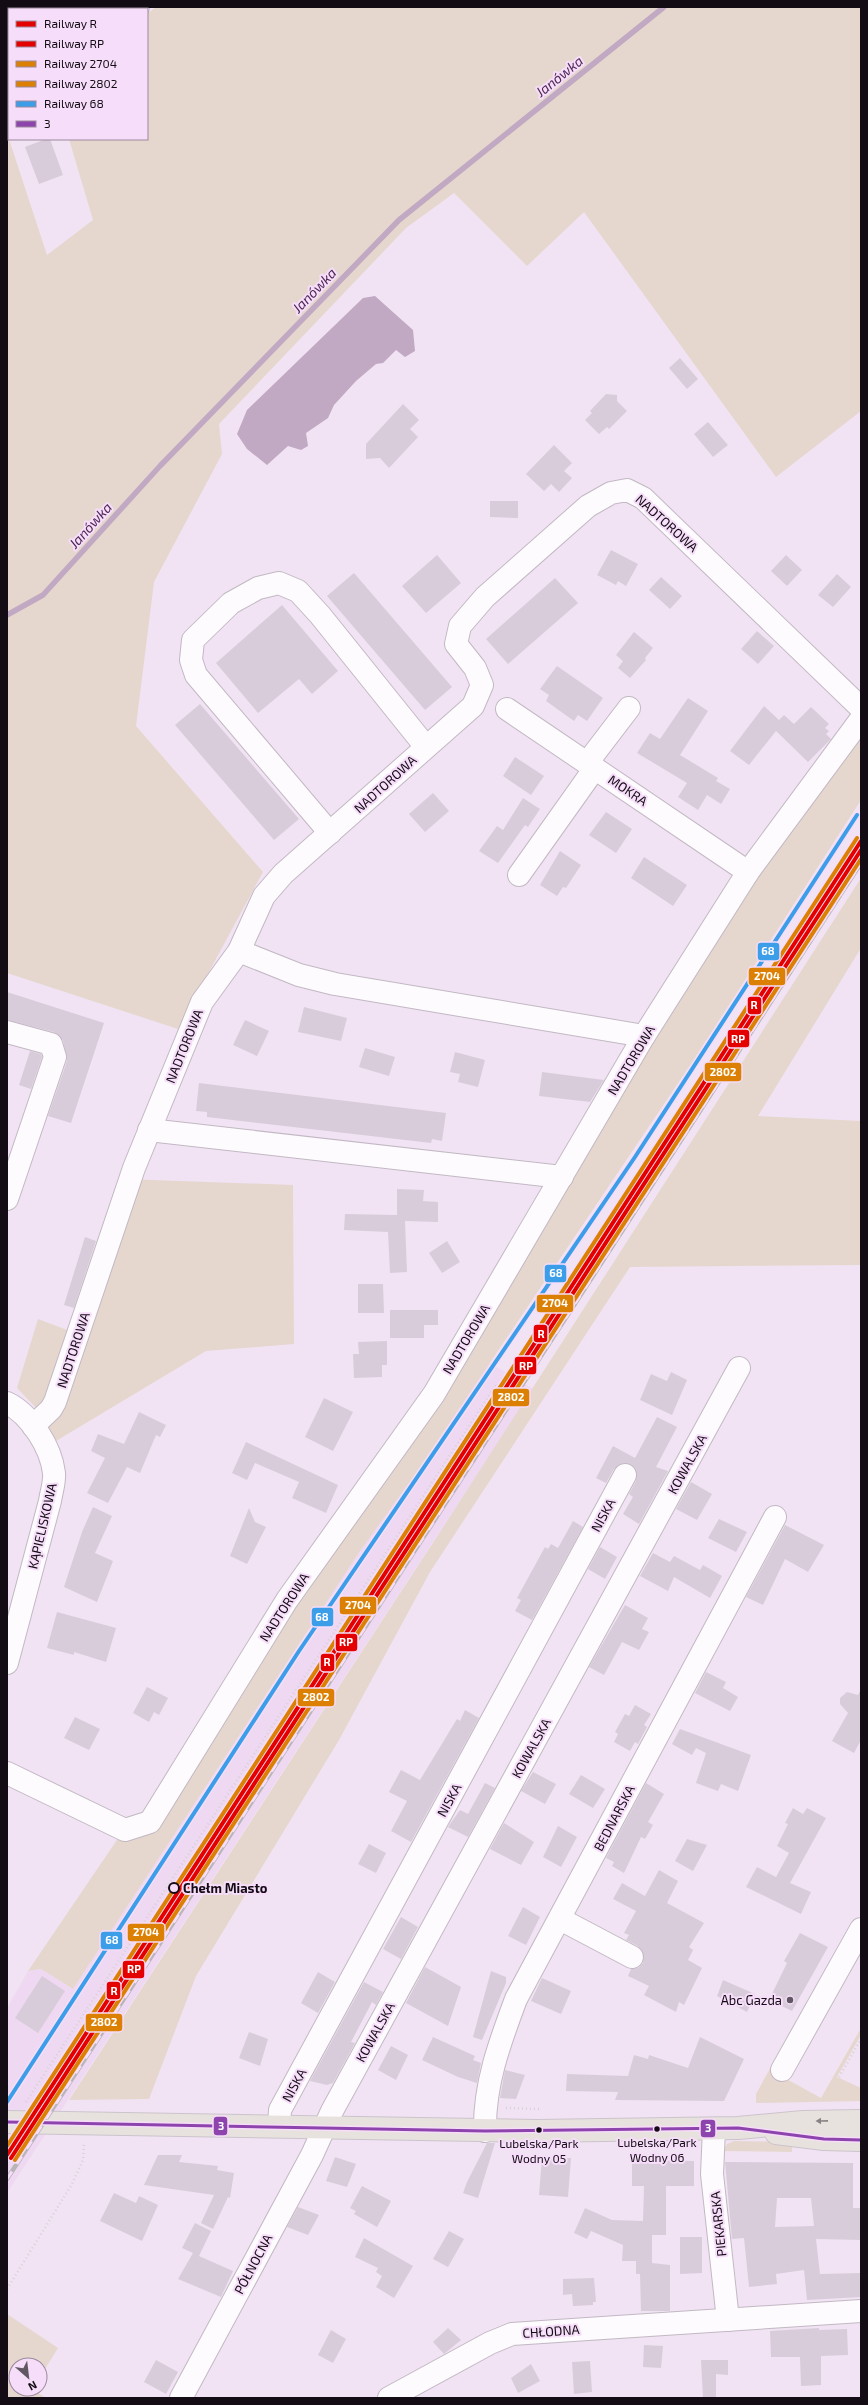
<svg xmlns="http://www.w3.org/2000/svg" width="868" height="2405" viewBox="0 0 868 2405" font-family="'Exo 2',sans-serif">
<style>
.built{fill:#efd8f2}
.green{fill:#e5d7ce}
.water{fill:#c1a8c3}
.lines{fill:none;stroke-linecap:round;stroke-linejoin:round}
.stream{stroke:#c1a8c3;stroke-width:5.5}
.building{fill:#d9ccda;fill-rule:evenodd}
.minor-casing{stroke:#c2b8c4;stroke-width:24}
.major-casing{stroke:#cbc4cc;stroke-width:24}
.path{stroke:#d6d2d6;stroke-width:2.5;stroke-dasharray:1 3;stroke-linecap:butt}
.minor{stroke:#fdfbfd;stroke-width:22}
.major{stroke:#e8e2de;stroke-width:22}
.rail-casing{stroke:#b8b5b8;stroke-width:4.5}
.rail{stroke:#f6ddf9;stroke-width:3;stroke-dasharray:9;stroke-linecap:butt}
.bus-1-casing{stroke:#f6ddf9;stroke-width:6}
.bus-1{stroke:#8e44ad;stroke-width:3}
.rail-1-casing{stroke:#f6ddf9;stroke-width:7}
.rail-2-casing{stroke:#f6ddf9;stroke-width:7}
.rail-3-casing{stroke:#f6ddf9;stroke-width:7}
.rail-4-casing{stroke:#f6ddf9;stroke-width:7}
.rail-5-casing{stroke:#f6ddf9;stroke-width:7}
.rail-1{stroke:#e50000;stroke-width:4}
.rail-2{stroke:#e50000;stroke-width:4}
.rail-3{stroke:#dc8003;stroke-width:4}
.rail-4{stroke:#dc8003;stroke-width:4}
.rail-5{stroke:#3c9de9;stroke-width:4}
.oneway{fill:#898284}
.stop-dot{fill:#f6ddf9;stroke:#140c15;stroke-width:2}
.poi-dot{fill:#615763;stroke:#f6ddf9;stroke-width:1.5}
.bus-dot{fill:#140c15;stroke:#f6ddf9;stroke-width:1.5}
.labels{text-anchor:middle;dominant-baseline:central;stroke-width:4;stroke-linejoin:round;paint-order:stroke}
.bus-label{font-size:12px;fill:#140c15;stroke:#f6ddf9}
.street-label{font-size:13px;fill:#140c15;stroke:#f6ddf9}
.stop-label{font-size:13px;font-weight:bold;fill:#140c15;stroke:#f6ddf9;text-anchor:start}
.poi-label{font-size:13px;fill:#140c15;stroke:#f6ddf9;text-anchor:end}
.water-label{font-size:14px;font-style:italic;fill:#4f2754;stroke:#f6ddf9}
.line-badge{stroke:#f6ddf9;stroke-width:1.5}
.badge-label{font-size:11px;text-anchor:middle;font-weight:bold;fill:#fff}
</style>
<rect width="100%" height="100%" fill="#f1e3f3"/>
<!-- built -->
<path class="built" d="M489,1362L533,1389L7,2193V2008L28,1971L41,1969L73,1989L360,1551Z"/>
<!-- green -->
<g class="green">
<path d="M156,7H861V411L776,477L584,212L527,266L454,193L406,228L219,424L222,454L154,582L136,726L263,872L178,1029L7,973V133L47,255L93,220L69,139H147V14Z"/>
<path d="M861,730V800L691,1064L411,1480L360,1551L73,1989L41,1969L28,1971L121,1834L151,1822L650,1045L739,901Z"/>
<path d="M861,878V948L758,1116L861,1121V1265L630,1267L430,1572L339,1740L196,1976L149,2099L69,2100L438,1535Z"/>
<path d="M125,1179L293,1185L294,1344L206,1351L56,1441L38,1410L17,1388L38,1319L75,1333Z"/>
<path d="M861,2028V2035L837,2077L861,2088V2101L756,2103V2094L783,2045L785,2048L772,2071L821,2098Z"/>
<path d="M734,2141L789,2142L792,2145V2152L723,2151L727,2144Z"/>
<path d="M7,2314L58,2348L40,2377V2365H16V2389H32L46,2398H7Z"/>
</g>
<!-- water -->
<path class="water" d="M375,296L413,330L415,351L405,357L396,350L383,363L376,364L356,381L334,405L328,418L306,433L308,446L301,450L288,446L267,465L247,449L237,434L247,410L363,298Z"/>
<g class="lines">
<!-- stream -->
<path class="stream" d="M7,615L43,595L160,466L399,220L664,7"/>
</g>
<!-- building -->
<g class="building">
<path d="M46,139H50L63,175L39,184L25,147Z"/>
<path d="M680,358L698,379L687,389L669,368Z"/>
<path d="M606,394L617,395V401L627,411L609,429L607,427L599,434L585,420L592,413L590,411Z"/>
<path d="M403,404L419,420L410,429L418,437L389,468L380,458L366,459V444Z"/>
<path d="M708,422L728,445L713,457L694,434Z"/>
<path d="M554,445L572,463L564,471L572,478L559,492L551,484L544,491L526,474Z"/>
<path d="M490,501H518V518L490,517Z"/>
<path d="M611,550L638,564L626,586L618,581L616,585L597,575Z"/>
<path d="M437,555L461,583L426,613L402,586Z"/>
<path d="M786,555L802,570L787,586L771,571Z"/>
<path d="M354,573L452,687L425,710L327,596Z"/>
<path d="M837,574L851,587L833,607L818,595Z"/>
<path d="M661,577L682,596L670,609L649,590Z"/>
<path d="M555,578L578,603L508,664L486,639Z"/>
<path d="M282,605L338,671L312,694L299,679L258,713L216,663Z"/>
<path d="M757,631L774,646L758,664L741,649Z"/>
<path d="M634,632L653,648L645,658L646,660L630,678L618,668L623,661L616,655Z"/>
<path d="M557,666L603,698L587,721L578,715L574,721L546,701L549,695L540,689Z"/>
<path d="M688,698L708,711L680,755L718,778L716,781L730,789L721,804L707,795L698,810L678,797L687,783L637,753L650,733L660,739Z"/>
<path d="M200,704L299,819L274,840L175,725Z"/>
<path d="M764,706L779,720L784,715L794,724L811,707L829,724L825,728L829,731L826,734L831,739L808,762L776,731L749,765L730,751Z"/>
<path d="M515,757L544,776L531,795L503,776Z"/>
<path d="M433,793L449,811L425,832L409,814Z"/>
<path d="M523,798L540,809L528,827L525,825L498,863L479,851L497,826L503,830Z"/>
<path d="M606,812L632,829L616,853L589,835Z"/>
<path d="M560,851L581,865L566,888L563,887L557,896L540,885Z"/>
<path d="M644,857L687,885L673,906L631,878Z"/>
<path d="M7,992L104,1023L71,1123L48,1116L67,1061L63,1040L54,1032L7,1020Z"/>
<path d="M304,1007L347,1018L341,1041L298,1032Z"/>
<path d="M245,1020L269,1031L257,1056L233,1045Z"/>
<path d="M365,1048L395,1057L389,1076L359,1067Z"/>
<path d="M30,1051L41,1054L42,1057L31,1089L19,1085Z"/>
<path d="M455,1052L485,1060L478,1087L458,1082L460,1074L450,1072Z"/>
<path d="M542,1072L604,1080L590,1102L539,1096Z"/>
<path d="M199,1083L446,1113L442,1141L432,1139L431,1143L207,1117V1112L196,1111Z"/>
<path d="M397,1189L424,1190L423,1201L438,1202V1222L405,1221L407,1272L390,1273L388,1232L344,1230L345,1214L397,1215Z"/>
<path d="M85,1237L96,1241L74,1308L64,1305Z"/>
<path d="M447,1241L460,1262L442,1273L429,1253Z"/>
<path d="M358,1284H383L384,1313H358Z"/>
<path d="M390,1310H438V1325H424V1338H390Z"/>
<path d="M387,1341V1365H382V1377L354,1378L353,1354H359L358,1342Z"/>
<path d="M671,1372L687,1380L672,1415L640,1400L651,1374L667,1381Z"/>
<path d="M324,1398L353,1412L333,1451L305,1437Z"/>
<path d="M139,1412L166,1425L160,1437L156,1435L140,1473L127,1467L108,1503L87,1493L105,1458L91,1451L98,1434L124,1444Z"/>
<path d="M657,1417L677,1427L656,1467L668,1471L639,1524L623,1514L633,1497L629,1494L636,1481L635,1468L624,1463L614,1469L606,1483L596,1478L613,1446L635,1458Z"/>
<path d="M246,1442L338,1485L326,1513L292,1498L299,1482L255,1463L247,1480L232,1473Z"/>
<path d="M691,1482L712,1494L697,1520L676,1509Z"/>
<path d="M93,1507L112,1516L95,1553L113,1561L97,1602L64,1587L82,1532Z"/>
<path d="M249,1508L255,1522L266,1527L247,1564L230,1556Z"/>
<path d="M719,1519L747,1532L736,1552L708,1538Z"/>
<path d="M573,1521L583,1527L532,1620L515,1611L521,1600L517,1598L545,1547L548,1549L551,1544L558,1548Z"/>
<path d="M785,1525L824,1545L808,1572L785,1559L763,1605L746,1597Z"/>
<path d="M600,1547L617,1557L605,1579L588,1569Z"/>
<path d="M653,1553L670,1562L674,1556L700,1570L703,1565L722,1576L710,1598L674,1577L668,1591L640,1576Z"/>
<path d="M625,1605L648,1618L642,1629L649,1632L639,1650L622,1642L604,1675L589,1667Z"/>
<path d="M57,1612L116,1628L106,1662L74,1652V1655L47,1648Z"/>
<path d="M706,1672L726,1682L723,1688L738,1697L730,1711L695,1693Z"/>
<path d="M147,1687L168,1698L159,1715L154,1712L149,1722L133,1713Z"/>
<path d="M861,1689V1740L854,1753L832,1741L848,1713L840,1704V1698L847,1692L858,1695Z"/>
<path d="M635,1705L651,1714L644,1725L647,1727L638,1744L635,1742L630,1751L614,1742L618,1734L615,1732L625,1714L629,1716Z"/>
<path d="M465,1710L479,1718L411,1842L391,1831L407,1801L389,1792L401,1770L420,1780L457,1719L460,1721Z"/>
<path d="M75,1717L100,1729L89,1750L64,1738Z"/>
<path d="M680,1729L751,1755L738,1791L721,1784L718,1791L696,1783L706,1753L696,1748L692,1755L672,1744Z"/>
<path d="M533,1772L556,1784L545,1804L521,1791Z"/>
<path d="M581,1775L605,1789L593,1808L569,1794Z"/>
<path d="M485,1783L495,1788L468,1837L448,1827L460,1810L468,1814Z"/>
<path d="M646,1783L664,1794L648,1822L653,1825L645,1839L641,1837L624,1873L612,1866L614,1862L606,1858Z"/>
<path d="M793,1808L803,1814L807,1808L826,1818L790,1883L811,1892L801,1914L746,1887L757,1867L776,1877L789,1853L777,1846L788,1824L785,1823Z"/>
<path d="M504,1823L534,1842L521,1865L490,1849Z"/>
<path d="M558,1826L577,1837L561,1867L543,1857Z"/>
<path d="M687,1839L707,1845L693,1871L675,1861Z"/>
<path d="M369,1844L386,1853L376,1873L358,1864Z"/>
<path d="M659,1870L678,1881L667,1903L704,1923L689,1947L693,1950L688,1960L702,1968L684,2005L679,2002L676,2012L644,1995L649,1986L628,1976L631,1969L638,1968L643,1963L644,1956L638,1946L626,1940L629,1935L624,1933L636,1911L613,1899L622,1883L645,1896Z"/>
<path d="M523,1907L540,1917L526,1945L508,1936Z"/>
<path d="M401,1917L418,1927L401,1959L383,1949Z"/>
<path d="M800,1933L828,1947L792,2011L769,2000L787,1963L784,1961Z"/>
<path d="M425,1967L461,1987L448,2026L406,2003Z"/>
<path d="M491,1971L506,1977V1983L482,2040L473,2037Z"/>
<path d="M318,1972L335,1982L318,2013L301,2003Z"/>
<path d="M42,1976L65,1991L38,2033L15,2018Z"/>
<path d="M542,1978L571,1991L561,2014L531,2001Z"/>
<path d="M723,1980L755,1994L747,2012L717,1996Z"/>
<path d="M364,1982L383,1992L376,2005L372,2002L351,2042L355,2043L333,2083L327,2085L310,2081Z"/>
<path d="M249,2032L268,2039L260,2066L239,2058Z"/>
<path d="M433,2037L475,2056L473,2060L481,2063L477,2083L458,2077L422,2060Z"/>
<path d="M700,2037L744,2059L724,2101L615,2100L618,2092L566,2091L567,2074L628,2076L634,2055L648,2059L649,2055L688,2068Z"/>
<path d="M391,2046L408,2055L396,2080L378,2070Z"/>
<path d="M505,2070L525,2075L516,2099L500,2098Z"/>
<path d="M487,2143H495L478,2198L463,2193L467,2182Z"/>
<path d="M158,2155H182L179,2162L218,2166L217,2170L234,2173L230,2198L228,2197L213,2229L201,2223L214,2195L144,2185Z"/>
<path d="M335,2157L356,2164L347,2187L326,2181Z"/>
<path d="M542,2158H571L568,2197L539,2195Z"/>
<path d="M632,2160L694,2161V2186H666V2235H652V2263L670,2265V2311H641L640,2274H636V2261H622L623,2245L591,2231L587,2239L574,2233L585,2208L612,2220L643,2221L644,2186H632Z"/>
<path d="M725,2162L853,2163V2208H861V2240L816,2239L820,2274L861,2273V2297L807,2300L804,2270L776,2274L777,2284L749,2287L744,2238L732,2239ZM777,2198H811L814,2226L775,2227Z"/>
<path d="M362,2186L391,2201L377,2227L354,2214L356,2211L350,2208Z"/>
<path d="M114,2193L136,2203L139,2196L158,2205L142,2241L100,2221Z"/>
<path d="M298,2207L319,2215L308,2235L287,2227Z"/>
<path d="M195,2223L211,2231L199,2256L233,2271L221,2297L178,2279L193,2253L182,2248Z"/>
<path d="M449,2231L464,2239L448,2267L433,2259Z"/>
<path d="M680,2237H702V2273L680,2274Z"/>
<path d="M364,2238L413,2266L394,2298L376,2287L382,2276L376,2272L378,2268L355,2257Z"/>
<path d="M594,2278L596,2302H593V2305L573,2306L572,2294L563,2295V2279Z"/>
<path d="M448,2328L461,2340L444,2354L433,2342Z"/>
<path d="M819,2328V2330L847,2329L848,2355L821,2356V2385L801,2386L800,2357H771L770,2331Z"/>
<path d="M331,2330L346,2339L333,2363L318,2355Z"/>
<path d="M644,2345L663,2346L661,2368L643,2367Z"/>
<path d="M156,2360L178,2372L166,2394L144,2382Z"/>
<path d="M701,2360H728V2375L716,2374V2398H703Z"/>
<path d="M590,2361L592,2392L574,2394L572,2362Z"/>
<path d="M531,2364L540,2381L518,2393L511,2378Z"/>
</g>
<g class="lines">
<defs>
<g id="minor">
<path d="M136,9L138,7"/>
<path d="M7,100L9,98"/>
<path d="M507,709L748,872"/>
<path d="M587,763L629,708"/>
<path d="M330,833L196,675L191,660L193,640L231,603L258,588L279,583L298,591L320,615L426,747"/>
<path d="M519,875L595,768"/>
<path d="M239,951L299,975L335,984L644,1036"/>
<path d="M7,1032L51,1044L55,1057L7,1199"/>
<path d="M149,1130L562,1177"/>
<path d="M7,1403C30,1414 51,1447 54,1473C55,1482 51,1493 50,1501L7,1663"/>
<path d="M33,1426L51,1409L55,1402L134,1168L202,1002L239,951L264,896L283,874L473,706L482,685L475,668L456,644L460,626L485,597L588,506L611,493L627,490L643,498L861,708"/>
<path d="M7,1773L125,1830L150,1822L287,1600L434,1394L644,1036L748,872L861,719"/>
<path d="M560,1919L632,1957"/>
<path d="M782,2070L861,1929"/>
<path d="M279,2126L280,2110L625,1475"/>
<path d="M714,2129L712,2174L728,2320"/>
<path d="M485,2131C484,2084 500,2042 516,1999L775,1517"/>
<path d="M181,2398L312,2155L332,2111L739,1368"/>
<path d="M389,2398L490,2343L512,2334L861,2311"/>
</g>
<g id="major">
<path d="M7,2122L536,2131L738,2128L803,2122L861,2121"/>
<path d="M776,2133L824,2139L861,2140"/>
</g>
</defs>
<!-- minor casing -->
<use href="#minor" class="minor-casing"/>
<!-- major casing -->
<use href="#major" class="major-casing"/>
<!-- path -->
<g class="path">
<path d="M839,2077L861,2039"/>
<path d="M26,2102L496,1385"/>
<path d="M506,2108L539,2109"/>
<path d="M7,2289L72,2184L83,2160L84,2143"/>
</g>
<!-- minor -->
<use href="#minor" class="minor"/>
<!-- major -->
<use href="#major" class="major"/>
<defs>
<path id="rail" d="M7,2179L861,863"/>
</defs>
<!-- rail casing -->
<use href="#rail" class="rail-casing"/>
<!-- rail -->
<use href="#rail" class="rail"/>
<defs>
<path id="bus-1" d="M7,2122L485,2131L738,2128L824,2139L861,2140"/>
</defs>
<!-- bus-1 casing -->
<use href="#bus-1" class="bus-1-casing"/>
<!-- bus-1 -->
<use href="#bus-1" class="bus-1"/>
<defs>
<path id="rail-1" d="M7,2155L861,841"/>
<path id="rail-2" d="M11,2158L861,850"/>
<path id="rail-3" d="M7,2146L857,838"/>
<path id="rail-4" d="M15,2160L861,859"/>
<path id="rail-5" d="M7,2102L299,1651L635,1157L857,815"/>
</defs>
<!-- rail-1 casing -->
<use href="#rail-1" class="rail-1-casing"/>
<!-- rail-2 casing -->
<use href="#rail-2" class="rail-2-casing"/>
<!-- rail-3 casing -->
<use href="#rail-3" class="rail-3-casing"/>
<!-- rail-4 casing -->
<use href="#rail-4" class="rail-4-casing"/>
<!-- rail-5 casing -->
<use href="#rail-5" class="rail-5-casing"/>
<!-- rail-1 -->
<use href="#rail-1" class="rail-1"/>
<!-- rail-2 -->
<use href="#rail-2" class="rail-2"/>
<!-- rail-3 -->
<use href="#rail-3" class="rail-3"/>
<!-- rail-4 -->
<use href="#rail-4" class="rail-4"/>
<!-- rail-5 -->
<use href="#rail-5" class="rail-5"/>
</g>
<!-- one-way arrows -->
<defs><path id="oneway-solid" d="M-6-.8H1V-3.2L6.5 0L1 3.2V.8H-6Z"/></defs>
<use class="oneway" href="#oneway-solid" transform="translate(822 2121) rotate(179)"/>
<!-- markers -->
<circle class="stop-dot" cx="174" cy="1888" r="5"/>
<circle class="poi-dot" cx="790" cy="2000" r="4"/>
<g class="bus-dot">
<circle cx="657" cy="2129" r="3.5"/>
<circle cx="539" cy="2130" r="3.5"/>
</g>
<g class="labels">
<!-- bus labels -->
<g class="bus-label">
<text x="657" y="2142">Lubelska/Park<tspan x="657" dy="15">Wodny 06</tspan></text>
<text x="539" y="2143">Lubelska/Park<tspan x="539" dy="15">Wodny 05</tspan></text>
</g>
<!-- street labels -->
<g class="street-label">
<text transform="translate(667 523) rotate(42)">NADTOROWA</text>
<text transform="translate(385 784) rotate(-42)">NADTOROWA</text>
<text transform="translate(628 790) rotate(34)">MOKRA</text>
<text transform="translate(184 1046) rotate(-68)">NADTOROWA</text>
<text transform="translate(631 1060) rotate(-59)">NADTOROWA</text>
<text transform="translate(466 1339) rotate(-59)">NADTOROWA</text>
<text transform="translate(73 1350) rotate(-72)">NADTOROWA</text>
<text transform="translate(687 1464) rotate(-61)">KOWALSKA</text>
<text transform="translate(603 1515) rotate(-61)">NISKA</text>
<text transform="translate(42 1526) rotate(-77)">KĄPIELISKOWA</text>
<text transform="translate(284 1607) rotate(-57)">NADTOROWA</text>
<text transform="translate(531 1748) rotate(-61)">KOWALSKA</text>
<text transform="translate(449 1800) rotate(-61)">NISKA</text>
<text transform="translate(614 1818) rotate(-62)">BEDNARSKA</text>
<text transform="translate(375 2032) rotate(-61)">KOWALSKA</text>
<text transform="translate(294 2085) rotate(-61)">NISKA</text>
<text transform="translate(718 2224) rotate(-96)">PIEKARSKA</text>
<text transform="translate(253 2264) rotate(-62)">PÓŁNOCNA</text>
<text transform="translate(551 2331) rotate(-4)">CHŁODNA</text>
</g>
<!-- stop labels -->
<g class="stop-label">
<text x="183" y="1888">Chełm Miasto</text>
</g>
<!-- poi labels -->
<g class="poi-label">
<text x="782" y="2000">Abc Gazda</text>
</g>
<!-- water labels -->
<g class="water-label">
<text transform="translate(559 76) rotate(-39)">Janówka</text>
<text transform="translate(314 290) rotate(-46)">Janówka</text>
<text transform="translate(90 525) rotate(-48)">Janówka</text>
</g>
</g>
<g class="line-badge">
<rect x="757" y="942" width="23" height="19" rx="4" fill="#3c9de9"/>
<rect x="748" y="967" width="38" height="19" rx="4" fill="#dc8003"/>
<rect x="747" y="996" width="15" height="19" rx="4" fill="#e50000"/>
<rect x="727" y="1029" width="23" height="19" rx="4" fill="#e50000"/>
<rect x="704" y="1062" width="38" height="20" rx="4" fill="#dc8003"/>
<rect x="544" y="1264" width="23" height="19" rx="4" fill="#3c9de9"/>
<rect x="536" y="1294" width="38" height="19" rx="4" fill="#dc8003"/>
<rect x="533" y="1324" width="15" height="19" rx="4" fill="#e50000"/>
<rect x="514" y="1356" width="23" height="19" rx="4" fill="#e50000"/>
<rect x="492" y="1388" width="38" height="19" rx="4" fill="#dc8003"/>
<rect x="339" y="1596" width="38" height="19" rx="4" fill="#dc8003"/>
<rect x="311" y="1607" width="23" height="20" rx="4" fill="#3c9de9"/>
<rect x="335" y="1633" width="23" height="19" rx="4" fill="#e50000"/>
<rect x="320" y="1653" width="15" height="19" rx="4" fill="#e50000"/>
<rect x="297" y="1688" width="38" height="19" rx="4" fill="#dc8003"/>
<rect x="127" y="1923" width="38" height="19" rx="4" fill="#dc8003"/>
<rect x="100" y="1931" width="23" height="19" rx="4" fill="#3c9de9"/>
<rect x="122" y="1960" width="23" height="19" rx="4" fill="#e50000"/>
<rect x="106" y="1981" width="15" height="19" rx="4" fill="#e50000"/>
<rect x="85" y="2013" width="38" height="19" rx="4" fill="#dc8003"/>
<rect x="213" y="2116" width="15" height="20" rx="4" fill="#8e44ad"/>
<rect x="700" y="2119" width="16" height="19" rx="4" fill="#8e44ad"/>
</g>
<g class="badge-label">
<text x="768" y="955">68</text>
<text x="767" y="980">2704</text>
<text x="754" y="1009">R</text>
<text x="738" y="1043">RP</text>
<text x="723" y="1076">2802</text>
<text x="556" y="1277">68</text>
<text x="555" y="1307">2704</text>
<text x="541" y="1338">R</text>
<text x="526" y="1370">RP</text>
<text x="511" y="1401">2802</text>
<text x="358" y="1609">2704</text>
<text x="322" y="1621">68</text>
<text x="346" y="1646">RP</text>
<text x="327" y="1666">R</text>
<text x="316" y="1701">2802</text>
<text x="146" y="1936">2704</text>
<text x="112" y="1944">68</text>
<text x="134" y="1973">RP</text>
<text x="114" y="1995">R</text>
<text x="104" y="2026">2802</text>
<text x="221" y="2130">3</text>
<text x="708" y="2132">3</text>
</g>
<!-- border -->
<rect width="868" height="2405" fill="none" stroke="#140c15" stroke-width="16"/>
<!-- legend -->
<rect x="8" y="8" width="140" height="132" fill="#f6ddf9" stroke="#9c899e"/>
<rect x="16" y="21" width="20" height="6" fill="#e50000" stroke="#9c899e"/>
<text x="44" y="28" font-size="12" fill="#140c15">Railway R</text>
<rect x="16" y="41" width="20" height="6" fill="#e50000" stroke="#9c899e"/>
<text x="44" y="48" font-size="12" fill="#140c15">Railway RP</text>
<rect x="16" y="61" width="20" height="6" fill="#dc8003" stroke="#9c899e"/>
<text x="44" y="68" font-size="12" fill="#140c15">Railway 2704</text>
<rect x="16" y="81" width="20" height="6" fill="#dc8003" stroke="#9c899e"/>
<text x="44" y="88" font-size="12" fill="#140c15">Railway 2802</text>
<rect x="16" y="101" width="20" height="6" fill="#3c9de9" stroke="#9c899e"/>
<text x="44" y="108" font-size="12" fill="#140c15">Railway 68</text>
<rect x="16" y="121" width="20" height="6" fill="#8e44ad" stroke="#9c899e"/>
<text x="44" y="128" font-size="12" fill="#140c15">3</text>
<!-- north arrow -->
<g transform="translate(28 2377) rotate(152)"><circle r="19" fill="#f6ddf9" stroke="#9c899e"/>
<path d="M0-3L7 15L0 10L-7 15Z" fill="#615763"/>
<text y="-6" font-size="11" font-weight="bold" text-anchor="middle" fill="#140c15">N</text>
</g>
</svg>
